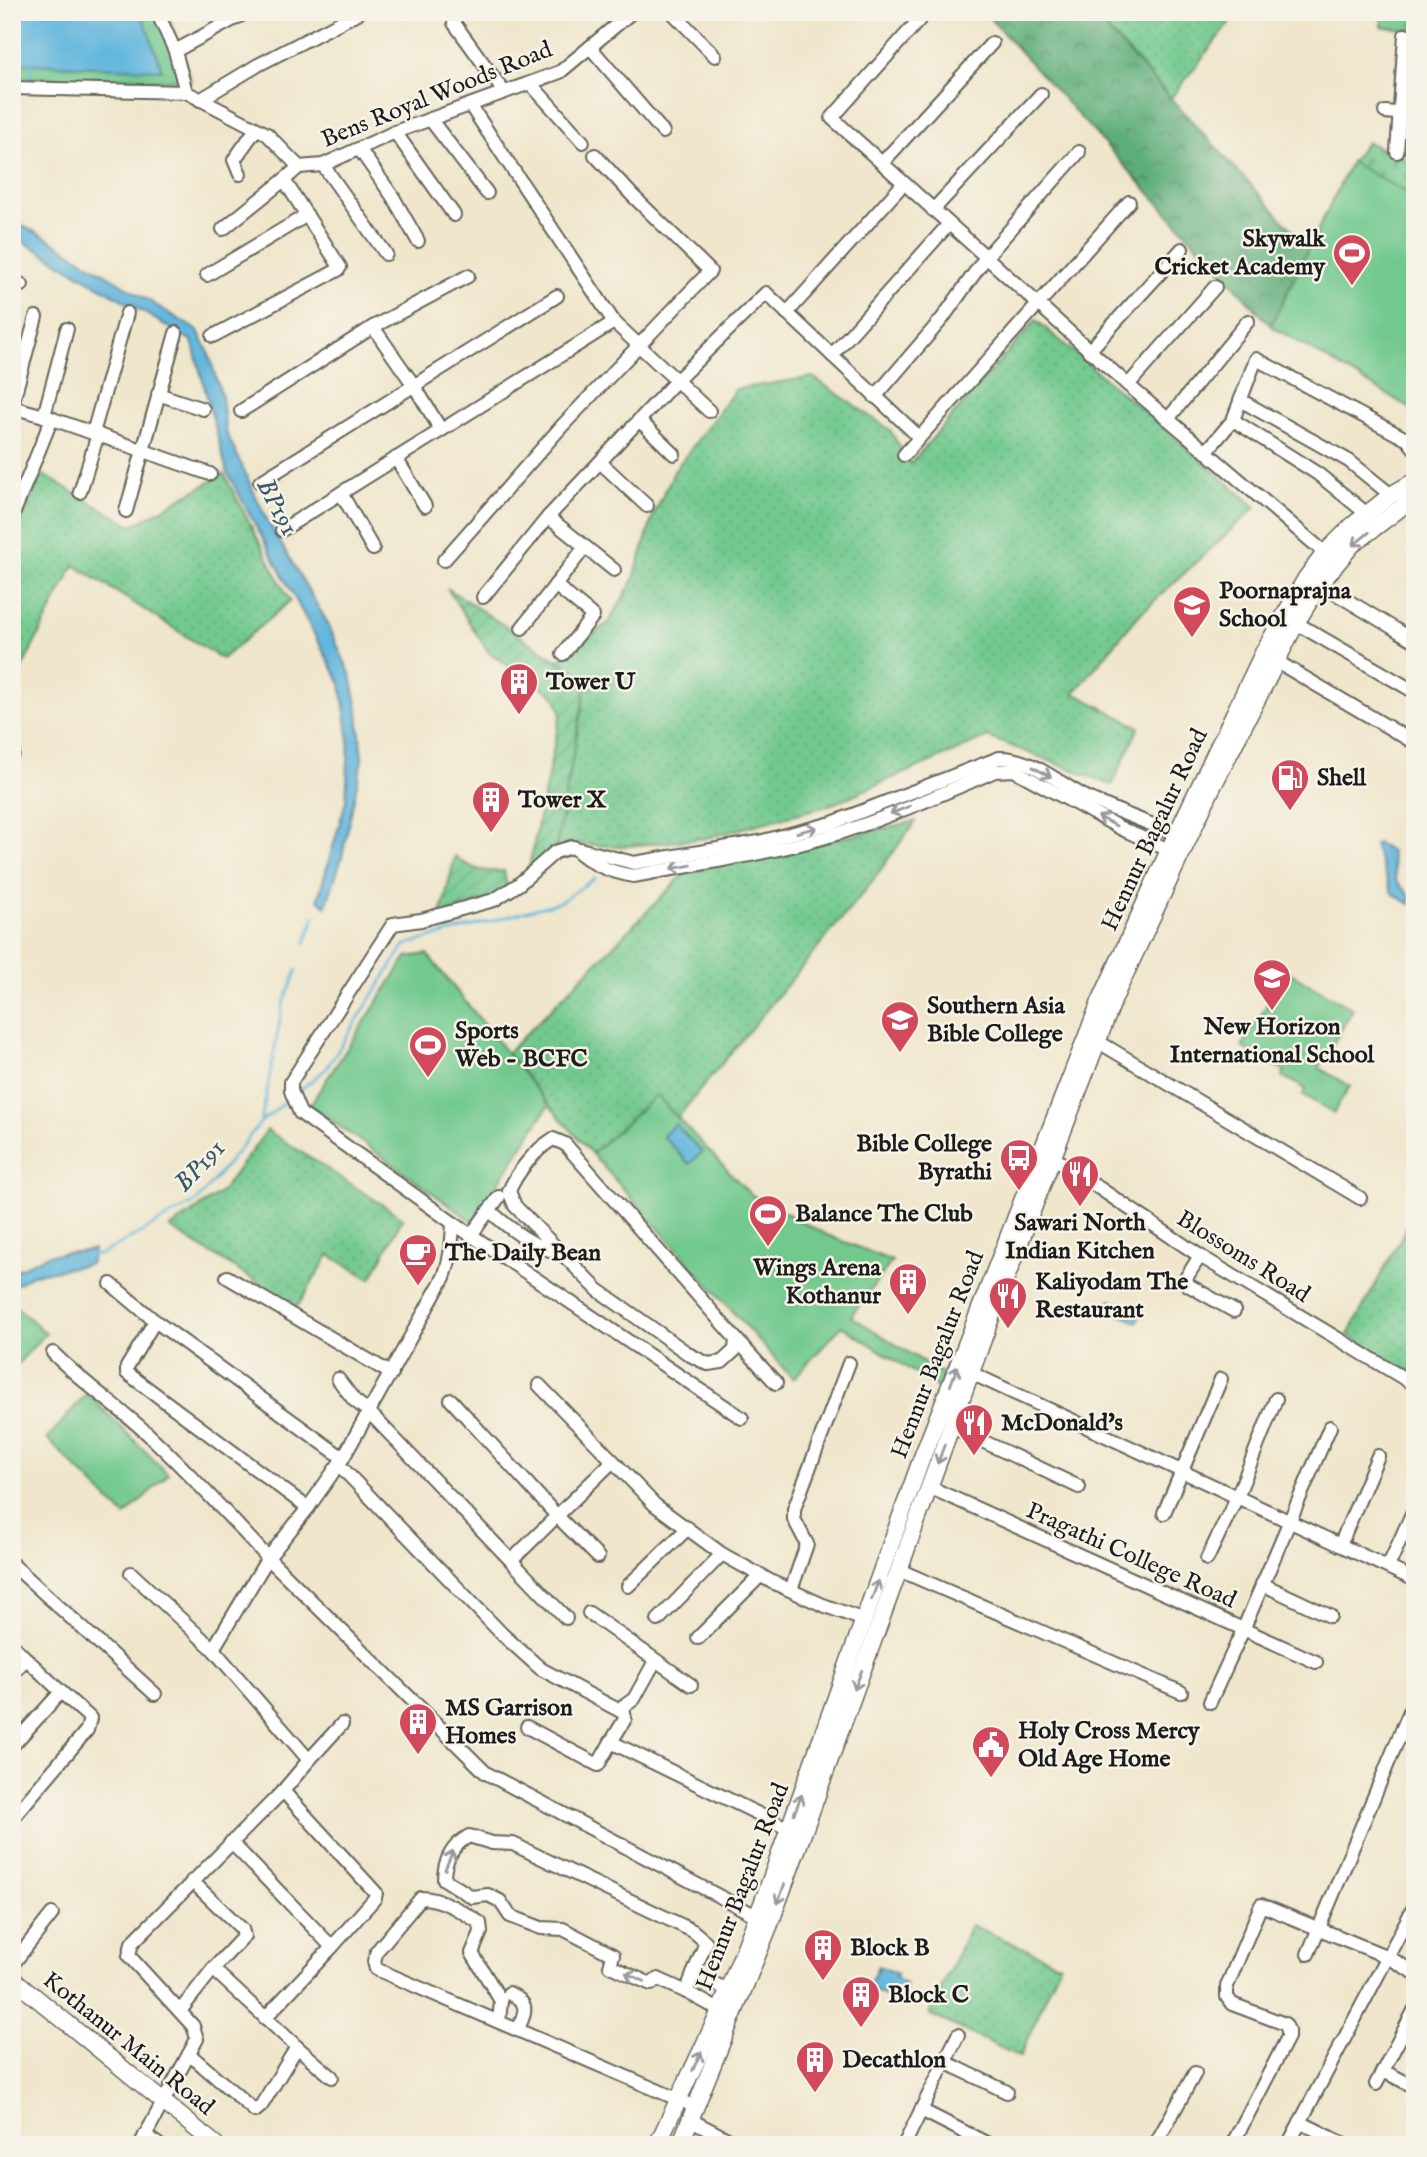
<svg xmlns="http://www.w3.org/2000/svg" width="1427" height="2157" viewBox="0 0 1427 2157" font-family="'IM FELL English',serif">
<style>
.grass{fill:url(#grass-dots);stroke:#477255;stroke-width:2}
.forest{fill:url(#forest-crowns);stroke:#3c644a;stroke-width:2}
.cemetery{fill:url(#cemetery-stones);stroke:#477255;stroke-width:2}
.park{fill:url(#park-tufts);stroke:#477255;stroke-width:2}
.garden{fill:url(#garden-furrows);stroke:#477255;stroke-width:2}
.pitch{fill:#72c98e;stroke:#477255;stroke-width:2}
.water{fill:#61b6dd;stroke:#3e697c;stroke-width:2}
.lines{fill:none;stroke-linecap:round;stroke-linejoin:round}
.stream{stroke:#61b6dd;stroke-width:2.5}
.minor-casing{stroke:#666359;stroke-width:16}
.major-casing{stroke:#666359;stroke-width:19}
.minor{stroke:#fff;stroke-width:12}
.major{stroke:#fff;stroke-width:16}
.oneway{stroke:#999}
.labels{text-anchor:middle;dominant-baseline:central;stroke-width:5;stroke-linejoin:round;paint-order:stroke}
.street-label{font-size:24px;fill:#1c1c1c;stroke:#f7f3e8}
.poi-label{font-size:24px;font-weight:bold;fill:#1c1c1c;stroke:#f7f3e8;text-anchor:start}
.water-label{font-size:26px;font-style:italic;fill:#385a69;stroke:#f7f3e8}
</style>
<defs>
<pattern id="grass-dots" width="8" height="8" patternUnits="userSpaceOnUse" patternTransform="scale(1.75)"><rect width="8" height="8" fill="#72c98e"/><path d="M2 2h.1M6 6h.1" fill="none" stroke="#62ac7a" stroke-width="1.8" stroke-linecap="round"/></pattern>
<pattern id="forest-crowns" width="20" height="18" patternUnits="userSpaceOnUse" patternTransform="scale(1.75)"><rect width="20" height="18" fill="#5dad79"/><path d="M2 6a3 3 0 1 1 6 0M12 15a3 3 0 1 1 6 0" fill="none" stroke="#4c8c62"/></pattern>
<pattern id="cemetery-stones" width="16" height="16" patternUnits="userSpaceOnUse" patternTransform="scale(1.75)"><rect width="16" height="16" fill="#72c98e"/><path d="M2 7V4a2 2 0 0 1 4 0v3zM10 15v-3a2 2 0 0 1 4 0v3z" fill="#62ac7a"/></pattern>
<pattern id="park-tufts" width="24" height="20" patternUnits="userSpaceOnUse" patternTransform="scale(1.75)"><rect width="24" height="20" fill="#72c98e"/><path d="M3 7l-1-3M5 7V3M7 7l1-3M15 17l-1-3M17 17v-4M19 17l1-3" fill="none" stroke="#62ac7a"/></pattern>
<pattern id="garden-furrows" width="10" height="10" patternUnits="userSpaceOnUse" patternTransform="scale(1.75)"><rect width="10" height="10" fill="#72c98e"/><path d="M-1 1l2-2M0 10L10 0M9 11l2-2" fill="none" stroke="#62ac7a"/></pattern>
</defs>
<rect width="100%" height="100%" fill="#f7f3e8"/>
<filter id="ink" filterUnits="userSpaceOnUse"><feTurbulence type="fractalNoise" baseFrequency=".0143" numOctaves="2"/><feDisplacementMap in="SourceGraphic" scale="14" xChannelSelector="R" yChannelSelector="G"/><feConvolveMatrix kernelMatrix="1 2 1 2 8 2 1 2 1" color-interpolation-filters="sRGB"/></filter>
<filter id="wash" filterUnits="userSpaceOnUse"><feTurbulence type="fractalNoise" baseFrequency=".00686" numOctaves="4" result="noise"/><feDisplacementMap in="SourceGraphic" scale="28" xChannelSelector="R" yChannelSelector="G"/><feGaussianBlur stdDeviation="1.57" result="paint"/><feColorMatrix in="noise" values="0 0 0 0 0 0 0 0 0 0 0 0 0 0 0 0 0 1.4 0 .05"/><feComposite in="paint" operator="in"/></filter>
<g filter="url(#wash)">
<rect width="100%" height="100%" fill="#efe6cb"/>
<!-- grass -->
<g class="grass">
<path d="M1091,12H1238L1171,98Z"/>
<path d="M1381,12H1415V30L1382,27Z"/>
<path d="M1036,320L1256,507L1138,616L1074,693L1139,727L1112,785L988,737L830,805L706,838L619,847L569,843L555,852L587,680L557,661L608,623L633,581L653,516L675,470L736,389L813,377L890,430L910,464Z"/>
<path d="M42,474L132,526L224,474L290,601L222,659L74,565L15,682L12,680V539Z"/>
<path d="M916,821L868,887L677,1118L656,1096L592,1154L549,1105L507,1053L685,873Z"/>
<path d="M267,1130L403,1218L371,1279L329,1255L297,1307L170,1228L221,1192Z"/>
<path d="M1415,1212V1376L1348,1335Z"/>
<path d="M971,1925L1060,1964L1020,2057L929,2014Z"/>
</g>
<!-- forest -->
<path class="forest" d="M984,12H1091L1309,248L1271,326Z"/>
<!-- cemetery -->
<path class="cemetery" d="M1367,142L1415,164V198L1351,162Z"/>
<!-- park -->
<path class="park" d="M12,12H167L191,81L12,78Z"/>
<!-- garden -->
<g class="garden">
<path d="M447,588L587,680L555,852L527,877L561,712L555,696L489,653Z"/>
<path d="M455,856C471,870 484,872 504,871L508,892L441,915Z"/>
</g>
<!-- pitch -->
<g class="pitch">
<path d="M1351,162L1415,198V411L1271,326Z"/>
<path d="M427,954L549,1105L473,1222L310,1105L407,957Z"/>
<path d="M1287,971L1353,1009L1319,1068L1350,1086L1334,1113L1303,1095L1306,1089L1282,1076L1285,1071L1242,1047Z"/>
<path d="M656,1095L750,1194L827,1235L892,1261L851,1316L944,1375L938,1388L842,1326L793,1379L592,1154Z"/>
<path d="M12,1303L46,1333L12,1370Z"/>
<path d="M87,1393L168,1474L125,1516L47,1439Z"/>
</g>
<!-- water -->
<g class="water">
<path d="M12,12H141L162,70L12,63Z"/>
<path d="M12,221L45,237L198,331L208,351L222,398L226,432L267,520L327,622L351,676L358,709L362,760L342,857L326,906L318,899L346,801L349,742L341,684L227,472L192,341L12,235Z"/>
<path d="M1377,843L1391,852L1396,881L1409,895L1410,904L1392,893L1374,845Z"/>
<path d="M675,1124L702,1152L689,1164L663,1136Z"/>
<path d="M93,1250L90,1264L32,1275L12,1287V1272L48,1255Z"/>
<path d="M1111,1300L1141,1313L1137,1322L1107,1309Z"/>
<path d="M878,1966L897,1974L895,1978L905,1984L904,1995C893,2003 879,1992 868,1988Z"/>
</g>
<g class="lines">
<!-- stream -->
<g class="stream">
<path d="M31,75L32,61"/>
<path d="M305,944L315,916"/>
<path d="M296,1093L326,1069L405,945L560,902L595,878"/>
<path d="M261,1122L288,1100"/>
<path d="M88,1255H100L197,1201L261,1122L283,1005L297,970"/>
</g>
</g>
</g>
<g filter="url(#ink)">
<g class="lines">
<defs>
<g id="minor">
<path d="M157,12L175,51L186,92"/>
<path d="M672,12L715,56"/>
<path d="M926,12L832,118L1128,385L1331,558"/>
<path d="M454,23L504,92"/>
<path d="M590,47L663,132"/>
<path d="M175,51L247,12"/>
<path d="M530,83L583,142"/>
<path d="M12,88L186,92L267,134L299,167L323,165L395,132L560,72L632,12"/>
<path d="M200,100L258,65L360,12"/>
<path d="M470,105L614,322L709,411"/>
<path d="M1385,112L1415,115"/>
<path d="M430,119L487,193"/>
<path d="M395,132L454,215"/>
<path d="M360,150L393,197L418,241"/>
<path d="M1397,152L1405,35"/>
<path d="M882,163L992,43"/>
<path d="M323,165L386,254"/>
<path d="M240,174L234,160L256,129"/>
<path d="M933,210L1041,94"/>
<path d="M223,229L284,180"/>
<path d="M207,275L307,215"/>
<path d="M12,282L22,285"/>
<path d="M787,313L904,183"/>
<path d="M373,327L415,387L441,430"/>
<path d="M213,336L338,270L340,267L284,180L299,167"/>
<path d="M1089,351L1182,249"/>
<path d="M832,355L949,224"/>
<path d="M1128,385L1215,287"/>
<path d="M158,394L203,409"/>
<path d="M875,397L942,319L986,257L1079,152"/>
<path d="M1240,400L1349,461L1391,495"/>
<path d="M12,405L36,317"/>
<path d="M12,407L44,416L210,474"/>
<path d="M241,411L373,327L468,276"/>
<path d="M44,416L67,329"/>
<path d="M1168,419L1248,321"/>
<path d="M639,420L674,454"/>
<path d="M1233,420L1318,474L1367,514"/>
<path d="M93,433L127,313"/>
<path d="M1206,452L1233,420L1256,359L1408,440L1415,449"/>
<path d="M904,455L1129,202"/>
<path d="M396,458L425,506"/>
<path d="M600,462L647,506"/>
<path d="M260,482L557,296"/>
<path d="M80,492L98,434"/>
<path d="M341,493L373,549"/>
<path d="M126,511L176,333"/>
<path d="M12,517L52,418"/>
<path d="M548,517L614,570"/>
<path d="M282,530L614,322"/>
<path d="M444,560L562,426L710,271L632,195L595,155"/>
<path d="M1320,584L1415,641"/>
<path d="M555,585L593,616L563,654"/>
<path d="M483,597L548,517L676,381L766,293L919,437"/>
<path d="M1296,623L1415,692"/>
<path d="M522,628L585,547"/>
<path d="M1276,661L1415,743"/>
<path d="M12,753H13"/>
<path d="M573,847C593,865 607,871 633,876C702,863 772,854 839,833C892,816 944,793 995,771L1014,770L1122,829L1169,850"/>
<path d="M1097,1041L1360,1198"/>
<path d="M553,1139L565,1144L736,1339L735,1350L722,1362L708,1364L690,1355L598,1290L515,1206L509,1191C517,1172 535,1150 553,1139Z"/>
<path d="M1053,1157L1200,1256L1415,1385"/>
<path d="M489,1210C512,1231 533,1247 563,1254"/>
<path d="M453,1223L742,1418"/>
<path d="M471,1235L499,1197"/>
<path d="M1200,1256L1186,1278L1188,1285L1234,1311"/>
<path d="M227,1277L392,1374"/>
<path d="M111,1284L155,1321L343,1458L444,1277C451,1259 452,1242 453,1223L300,1113L291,1091V1082L393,924L421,920L494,900L519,884L555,852L572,847L634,863L759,842L832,823L999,758C1031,757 1058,783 1086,797C1115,811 1146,822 1176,834"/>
<path d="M155,1321L127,1367V1373L308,1508"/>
<path d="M736,1339L776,1383"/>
<path d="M53,1353C83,1383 117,1406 148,1434C190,1473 229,1516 268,1558L308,1508L343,1458"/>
<path d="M971,1373L1415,1580"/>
<path d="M338,1379L354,1400L368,1411L566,1618"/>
<path d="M451,1400L558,1517L598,1557"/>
<path d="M951,1426L1079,1487"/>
<path d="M613,1461L655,1505L722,1554L772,1582L823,1605L864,1620"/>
<path d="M339,1465L503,1635L541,1669L624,1713L625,1719L611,1742L789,1829"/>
<path d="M929,1487L1316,1662"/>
<path d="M1164,1513L1221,1379"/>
<path d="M1340,1545L1378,1456"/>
<path d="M1207,1559L1237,1497L1276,1399"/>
<path d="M512,1560L613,1461L539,1385"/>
<path d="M12,1564L155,1694"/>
<path d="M1388,1567L1415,1507"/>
<path d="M899,1570L1181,1692"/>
<path d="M131,1573L213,1649L309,1760L283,1791L132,1943L129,1956L193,2026L197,2039L140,2145"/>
<path d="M1262,1584L1330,1616"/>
<path d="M628,1586L688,1528"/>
<path d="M791,1590L807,1544L794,1519V1509L849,1363"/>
<path d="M589,1613L691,1685"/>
<path d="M658,1620L722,1554"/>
<path d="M698,1638L761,1575"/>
<path d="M12,1645L61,1692"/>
<path d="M213,1649L268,1558L486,1773L764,1920"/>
<path d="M12,1674L26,1659"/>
<path d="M1210,1702L1243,1630L1330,1427"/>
<path d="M620,1709L634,1699L655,1661"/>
<path d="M527,1727L598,1765L611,1742"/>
<path d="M12,1746L61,1692L90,1718L87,1730L12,1819"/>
<path d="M309,1760L342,1724"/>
<path d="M283,1791L376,1893L375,1898L332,1947"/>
<path d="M231,1842L332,1947L265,2018"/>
<path d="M192,1881L242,1929L244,1936L213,1969"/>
<path d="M1308,1954L1415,1699"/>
<path d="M12,1965L52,1914"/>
<path d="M693,1974L728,1990"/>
<path d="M686,1992L706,1942L693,1931L513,1844L492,1843L469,1836C453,1845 444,1860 444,1879L472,1897L488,1895L500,1901L510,1916L541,1928L563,1929L613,1955L610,1966L651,1984L658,1979C679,1988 700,1998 720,2011"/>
<path d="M509,1993C531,2004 525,2011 518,2030"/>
<path d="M180,2011L213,1969L297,2047"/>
<path d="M499,2022L501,2001L472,1953L481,1932L480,1923C463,1912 442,1898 421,1898L377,1951L374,1961L376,1969L696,2107"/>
<path d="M189,2054L255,2111L261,2106L297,2047L332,2077"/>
<path d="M945,2062L1007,2092"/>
<path d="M1383,2071L1415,2087"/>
<path d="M1376,2084L1415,2009"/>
<path d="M921,2110L990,2145"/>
<path d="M691,2120L739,2145"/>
<path d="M1300,2122L1346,2145"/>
<path d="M145,2135L159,2145"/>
<path d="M904,2145L958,2035"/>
<path d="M1155,2145L1195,2073"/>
<path d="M1232,2145L1288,2037V2030L1285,2024L1232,2004L1227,1997V1986L1261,1905L1388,1957L1415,1973"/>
<path d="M1288,2145L1415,1905"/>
</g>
<g id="major">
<path d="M12,1978L216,2145"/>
<path d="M657,2145L720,2011L762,1904L921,1460L1100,1002L1169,850L1264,651L1306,578L1325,553L1353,525L1391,495L1415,481"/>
<path d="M680,2145L770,1924L993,1312L1115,996L1212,788L1296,623L1320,584L1352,545L1415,497"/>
</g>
</defs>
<!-- minor casing -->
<use href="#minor" class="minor-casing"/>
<!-- major casing -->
<use href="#major" class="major-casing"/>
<!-- minor -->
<use href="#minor" class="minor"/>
<!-- major -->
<use href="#major" class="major"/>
</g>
<!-- one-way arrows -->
<defs><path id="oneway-shaft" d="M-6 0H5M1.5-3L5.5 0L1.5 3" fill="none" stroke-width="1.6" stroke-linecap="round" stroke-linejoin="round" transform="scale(1.75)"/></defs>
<g class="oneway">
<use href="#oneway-shaft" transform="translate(1361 539) rotate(141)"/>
<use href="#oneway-shaft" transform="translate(1042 772) rotate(29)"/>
<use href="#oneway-shaft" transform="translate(900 810) rotate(159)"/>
<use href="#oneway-shaft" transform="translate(1107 821) rotate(-152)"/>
<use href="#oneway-shaft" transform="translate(807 830) rotate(-15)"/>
<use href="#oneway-shaft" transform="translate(681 867) rotate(170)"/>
<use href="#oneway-shaft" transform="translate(954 1376) rotate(-69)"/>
<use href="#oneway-shaft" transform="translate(941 1454) rotate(110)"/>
<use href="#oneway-shaft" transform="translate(875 1590) rotate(-70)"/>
<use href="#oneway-shaft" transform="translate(858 1680) rotate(111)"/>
<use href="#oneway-shaft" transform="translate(798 1804) rotate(-68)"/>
<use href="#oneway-shaft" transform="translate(449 1860) rotate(-67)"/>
<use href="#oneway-shaft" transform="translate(781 1894) rotate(110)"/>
<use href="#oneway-shaft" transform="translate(635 1977) rotate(-156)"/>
<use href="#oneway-shaft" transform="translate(697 2061) rotate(-65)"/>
</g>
</g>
<!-- icons -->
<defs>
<symbol id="stadium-pin" viewBox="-11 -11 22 30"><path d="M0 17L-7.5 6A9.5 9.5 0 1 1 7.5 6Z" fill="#d1495b" stroke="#f7f3e8"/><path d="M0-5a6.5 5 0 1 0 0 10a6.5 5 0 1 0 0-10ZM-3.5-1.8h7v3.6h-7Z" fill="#fff"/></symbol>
<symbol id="school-pin" viewBox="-11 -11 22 30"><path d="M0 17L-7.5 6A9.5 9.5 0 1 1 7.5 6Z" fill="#d1495b" stroke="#f7f3e8"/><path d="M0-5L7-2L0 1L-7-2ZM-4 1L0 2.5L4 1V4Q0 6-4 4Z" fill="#fff"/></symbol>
<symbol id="building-pin" viewBox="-11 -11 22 30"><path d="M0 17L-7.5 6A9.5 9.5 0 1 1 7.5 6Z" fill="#d1495b" stroke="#f7f3e8"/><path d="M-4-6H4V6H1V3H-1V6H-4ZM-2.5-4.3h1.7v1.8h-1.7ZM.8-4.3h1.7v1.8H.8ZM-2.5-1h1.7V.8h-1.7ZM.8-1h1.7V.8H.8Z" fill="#fff"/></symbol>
<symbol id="fuel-pin" viewBox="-11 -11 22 30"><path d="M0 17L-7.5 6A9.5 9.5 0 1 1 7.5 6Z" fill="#d1495b" stroke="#f7f3e8"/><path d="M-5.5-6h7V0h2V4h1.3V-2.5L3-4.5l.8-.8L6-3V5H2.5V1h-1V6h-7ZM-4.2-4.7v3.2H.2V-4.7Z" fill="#fff"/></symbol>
<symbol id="university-pin" viewBox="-11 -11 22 30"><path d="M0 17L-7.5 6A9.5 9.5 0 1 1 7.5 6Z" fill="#d1495b" stroke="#f7f3e8"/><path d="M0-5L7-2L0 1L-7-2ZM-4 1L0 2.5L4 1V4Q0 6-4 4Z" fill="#fff"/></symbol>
<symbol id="bus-pin" viewBox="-11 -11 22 30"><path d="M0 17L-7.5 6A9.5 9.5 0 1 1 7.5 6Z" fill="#d1495b" stroke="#f7f3e8"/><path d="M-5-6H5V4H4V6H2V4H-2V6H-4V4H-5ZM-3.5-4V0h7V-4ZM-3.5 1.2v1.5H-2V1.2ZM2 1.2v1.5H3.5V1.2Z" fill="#fff"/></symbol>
<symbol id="restaurant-pin" viewBox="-11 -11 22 30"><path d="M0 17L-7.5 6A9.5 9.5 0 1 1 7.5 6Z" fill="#d1495b" stroke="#f7f3e8"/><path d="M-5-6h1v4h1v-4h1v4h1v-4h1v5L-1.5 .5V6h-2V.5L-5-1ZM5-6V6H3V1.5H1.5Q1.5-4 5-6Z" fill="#fff"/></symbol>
<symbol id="cafe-pin" viewBox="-11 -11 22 30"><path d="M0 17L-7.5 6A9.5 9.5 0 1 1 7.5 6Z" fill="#d1495b" stroke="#f7f3e8"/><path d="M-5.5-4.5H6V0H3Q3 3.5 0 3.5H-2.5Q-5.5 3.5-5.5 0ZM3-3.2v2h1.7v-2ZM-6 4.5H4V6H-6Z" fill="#fff"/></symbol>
<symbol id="civic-pin" viewBox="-11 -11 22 30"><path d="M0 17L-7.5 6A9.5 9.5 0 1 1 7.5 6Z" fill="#d1495b" stroke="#f7f3e8"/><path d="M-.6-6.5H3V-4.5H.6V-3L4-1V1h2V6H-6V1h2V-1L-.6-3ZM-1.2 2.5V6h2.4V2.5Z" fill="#fff"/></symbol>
</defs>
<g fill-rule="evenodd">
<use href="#stadium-pin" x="1330" y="231" width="44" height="60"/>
<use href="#school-pin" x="1170" y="583" width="44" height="60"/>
<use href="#building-pin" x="497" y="660" width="44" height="60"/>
<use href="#fuel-pin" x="1268" y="756" width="44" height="60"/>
<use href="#building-pin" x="469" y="778" width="44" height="60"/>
<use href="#school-pin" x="1250" y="956" width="44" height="60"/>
<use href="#university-pin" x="878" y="998" width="44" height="60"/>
<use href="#stadium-pin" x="406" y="1023" width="44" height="60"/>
<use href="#bus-pin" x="997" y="1136" width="44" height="60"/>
<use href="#restaurant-pin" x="1058" y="1152" width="44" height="60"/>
<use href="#stadium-pin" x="746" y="1192" width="44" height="60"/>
<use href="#cafe-pin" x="396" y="1231" width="44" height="60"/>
<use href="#building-pin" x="886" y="1260" width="44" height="60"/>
<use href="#restaurant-pin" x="986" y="1274" width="44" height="60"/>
<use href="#restaurant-pin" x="952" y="1401" width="44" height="60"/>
<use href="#building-pin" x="396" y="1700" width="44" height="60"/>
<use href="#civic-pin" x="969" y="1723" width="44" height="60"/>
<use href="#building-pin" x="801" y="1926" width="44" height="60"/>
<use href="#building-pin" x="839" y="1973" width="44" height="60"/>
<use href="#building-pin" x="793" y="2038" width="44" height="60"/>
</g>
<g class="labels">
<!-- street labels -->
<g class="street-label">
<text transform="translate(437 95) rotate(-22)">Bens Royal Woods Road</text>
<text transform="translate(1155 830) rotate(-65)">Hennur Bagalur Road</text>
<text transform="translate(1243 1257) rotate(32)">Blossoms Road</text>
<text transform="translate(938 1355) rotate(-69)">Hennur Bagalur Road</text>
<text transform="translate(1131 1556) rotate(24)">Pragathi College Road</text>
<text transform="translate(743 1887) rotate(-69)">Hennur Bagalur Road</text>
<text transform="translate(128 2044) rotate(39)">Kothanur Main Road</text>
</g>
<!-- poi labels -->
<g class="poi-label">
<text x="1325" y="239" text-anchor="end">Skywalk<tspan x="1325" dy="28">Cricket Academy</tspan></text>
<text x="1219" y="591">Poornaprajna<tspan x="1219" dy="28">School</tspan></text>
<text x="546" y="682">Tower U</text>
<text x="1317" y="778">Shell</text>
<text x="518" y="800">Tower X</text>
<text x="927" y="1006">Southern Asia<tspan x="927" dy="28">Bible College</tspan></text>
<text x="1272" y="1027" text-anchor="middle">New Horizon<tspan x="1272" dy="28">International School</tspan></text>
<text x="455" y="1031">Sports<tspan x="455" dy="28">Web - BCFC</tspan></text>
<text x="992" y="1144" text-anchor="end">Bible College<tspan x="992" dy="28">Byrathi</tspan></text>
<text x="795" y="1214">Balance The Club</text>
<text x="1080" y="1223" text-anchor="middle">Sawari North<tspan x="1080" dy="28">Indian Kitchen</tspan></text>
<text x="445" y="1253">The Daily Bean</text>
<text x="881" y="1268" text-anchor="end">Wings Arena<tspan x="881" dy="28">Kothanur</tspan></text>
<text x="1035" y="1282">Kaliyodam The<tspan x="1035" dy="28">Restaurant</tspan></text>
<text x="1001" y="1423">McDonald's</text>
<text x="445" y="1708">MS Garrison<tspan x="445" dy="28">Homes</tspan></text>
<text x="1018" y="1731">Holy Cross Mercy<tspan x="1018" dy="28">Old Age Home</tspan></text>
<text x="850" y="1948">Block B</text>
<text x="888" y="1995">Block C</text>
<text x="842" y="2060">Decathlon</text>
</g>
<!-- water labels -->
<g class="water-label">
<text transform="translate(277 507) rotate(62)">BP191</text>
<text transform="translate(200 1166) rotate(-47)">BP191</text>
</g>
</g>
<!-- margin -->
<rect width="1427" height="2157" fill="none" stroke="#f7f3e8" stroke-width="42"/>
</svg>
